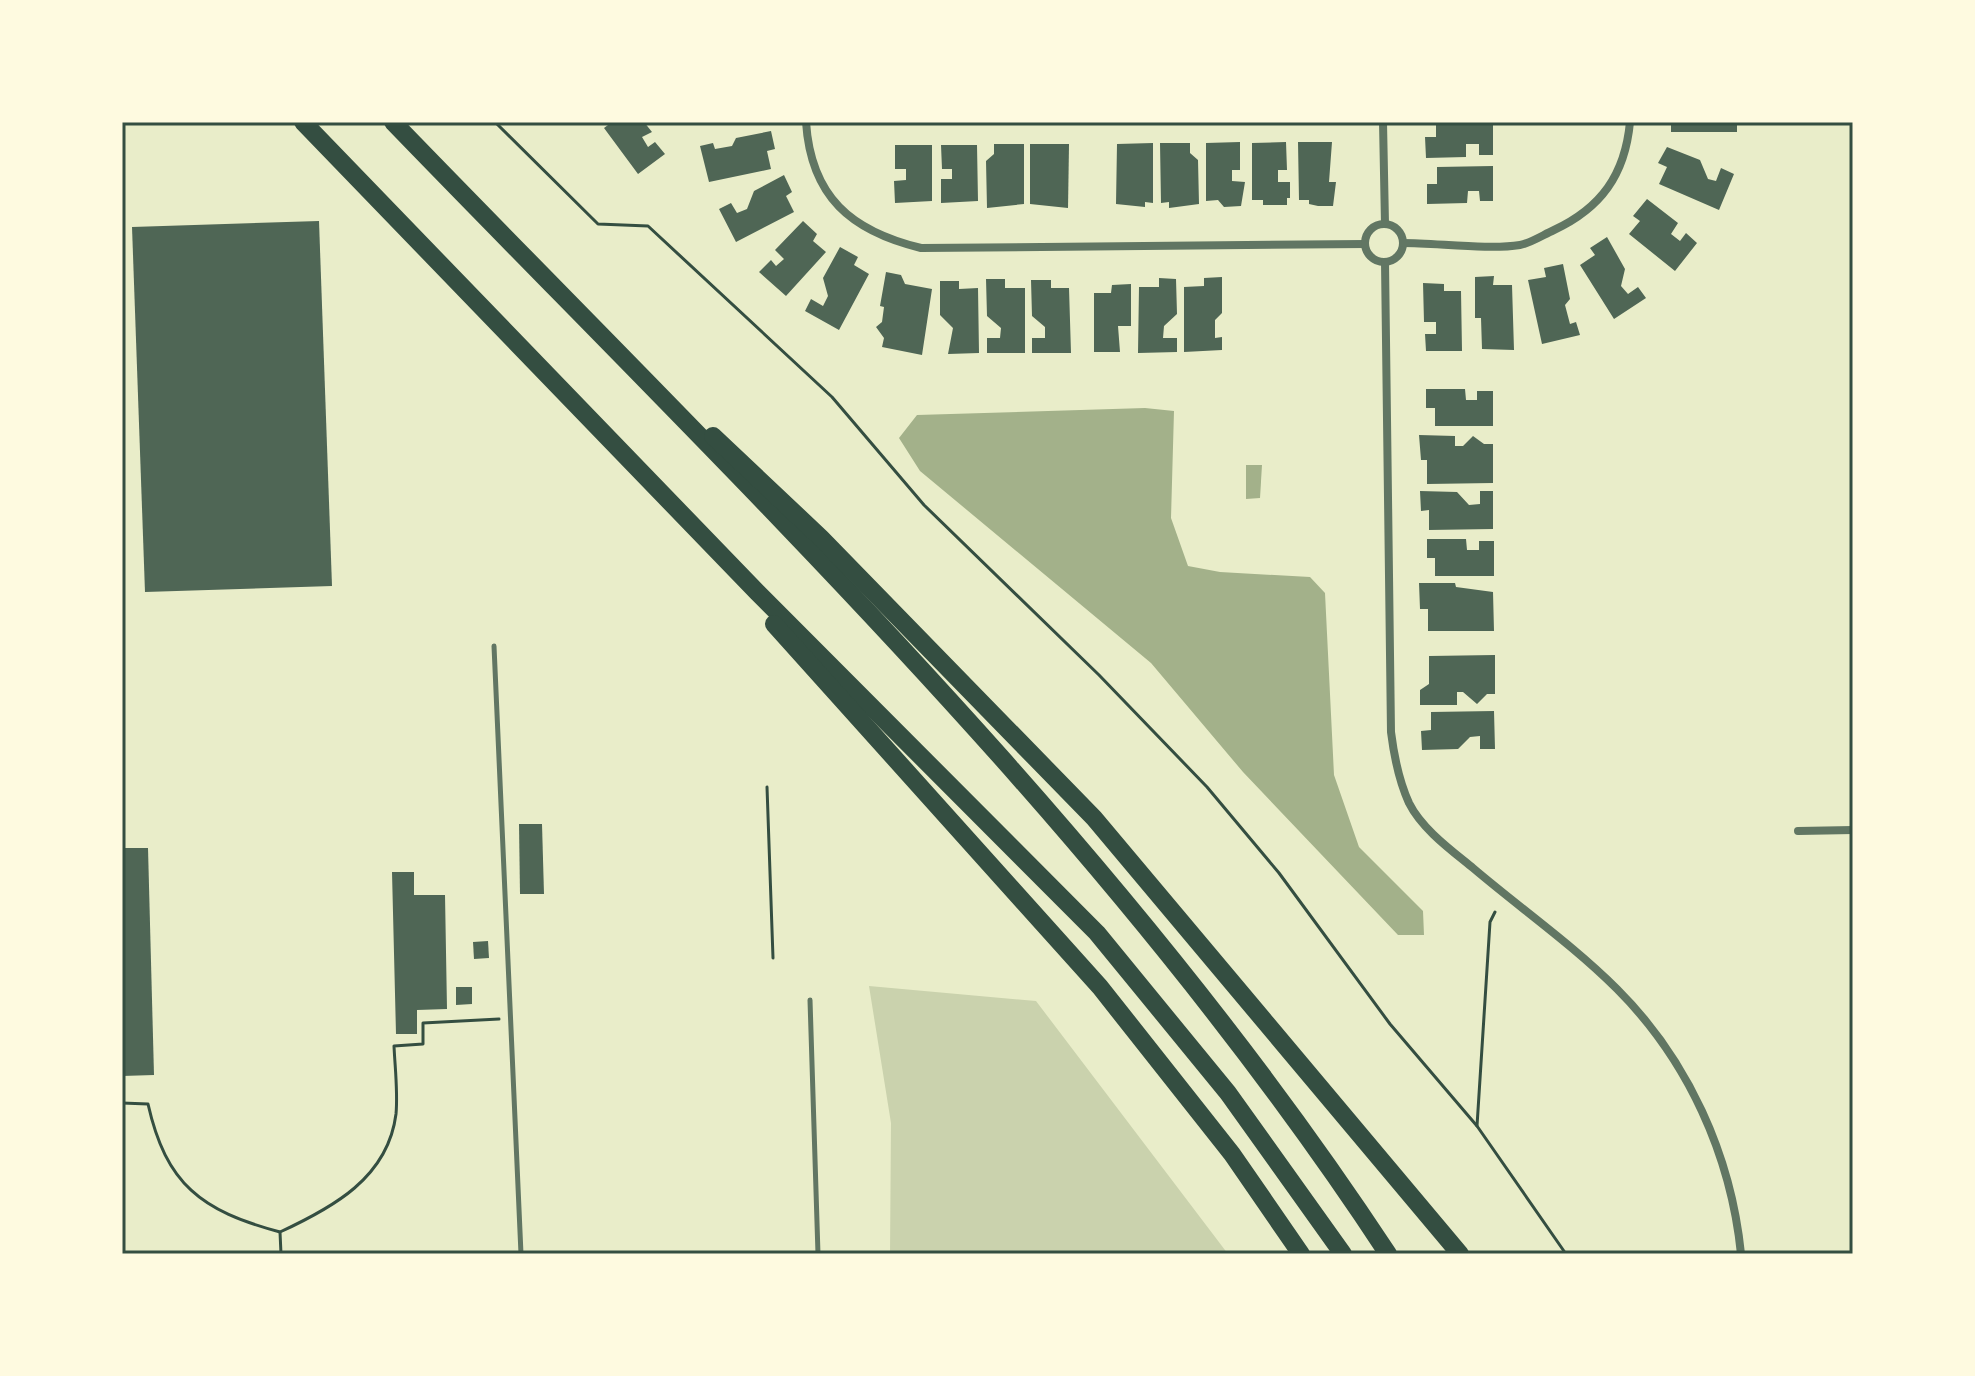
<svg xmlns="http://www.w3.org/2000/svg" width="1975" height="1376" viewBox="0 0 1975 1376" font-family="Jost,sans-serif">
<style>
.green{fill:#cad2ad}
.water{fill:#a3b18a}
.building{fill:#4f6655}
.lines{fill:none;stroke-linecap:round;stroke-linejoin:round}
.path{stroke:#344e41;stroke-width:3}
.service{stroke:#617663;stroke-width:5}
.minor{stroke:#617663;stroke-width:8}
.motorway{stroke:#344e41;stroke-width:18}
.neatline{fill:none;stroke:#344e41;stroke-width:3}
</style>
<rect width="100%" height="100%" fill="#e9edc9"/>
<!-- green -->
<path class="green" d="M869,986L1036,1001L1228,1254H890L891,1123Z"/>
<!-- water -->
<g class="water">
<path d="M1145,408L1174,411L1171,518L1188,566L1220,572L1310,577L1325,593L1334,775L1359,847L1423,911L1424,935H1398L1243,772L1151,663L920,471L899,438L917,415Z"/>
<path d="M1246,465H1262L1260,498L1246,499Z"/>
</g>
<!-- building -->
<g class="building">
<path d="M612,122H644L652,132L642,137L648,147L655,142L665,154L638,174L604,128Z"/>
<path d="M1436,122H1493V155H1479V144H1466V157L1426,158L1425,137H1436Z"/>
<rect x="1671" y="122" width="66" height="10"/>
<path d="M771,131L775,149L767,151L771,169L709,182L700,146L713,143L715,149L732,146L736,138Z"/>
<path d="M1240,142V170H1232V181L1245,182L1241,206L1224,207L1218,200L1206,201V143Z"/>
<path d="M1286,142L1287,170H1278V182H1290V198H1287V205H1263V200H1252V143Z"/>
<path d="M1298,142H1332L1329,182H1336L1333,206H1318L1309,204V200H1299Z"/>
<path d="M1153,143V203L1145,202V207L1116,204L1117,144Z"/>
<path d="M1160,143H1190V153L1198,160L1199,204L1169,208V202L1161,203Z"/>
<path d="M994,144H1024V204L987,208L986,161L994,154Z"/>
<path d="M1030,144H1069L1068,208L1030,204Z"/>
<path d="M895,145H932V201L895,203L894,181L906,180V169H895Z"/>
<path d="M941,145H977L978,201L941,203V179H952V169H942Z"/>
<path d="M1667,147L1700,160L1708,179L1716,181L1721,168L1734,174L1719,210L1659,184L1667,167L1658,163Z"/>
<path d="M1493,166V201H1480L1479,191H1468L1467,203L1427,204V184H1437V167Z"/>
<path d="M784,175L792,192L786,196L794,212L736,242L719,209L731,203L737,213L747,209L754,191Z"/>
<path d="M1647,199L1678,223L1671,234L1680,241L1686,233L1697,243L1675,271L1629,234L1640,221L1633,216Z"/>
<path d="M319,221L332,586L145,592L132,227Z"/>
<path d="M803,221L817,234L813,241L826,252L786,296L759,272L771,260L776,266L784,259L775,250Z"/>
<path d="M1607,237L1625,269L1621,286L1628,294L1638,287L1646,298L1614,319L1580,265L1595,255L1590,248Z"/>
<path d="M840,247L858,257L854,265L869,274L839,330L805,311L811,299L823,306L828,296L823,278Z"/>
<path d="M1563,264L1570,299L1565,305L1570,324L1576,322L1580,335L1542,344L1528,280L1546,277L1544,268Z"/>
<path d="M886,272L901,275L905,284L932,289L922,355L882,347L884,338L876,327L882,322L884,307L880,306Z"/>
<path d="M1494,276L1493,285H1512L1514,350L1482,349L1481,318H1475V277Z"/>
<path d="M1222,277V313L1215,320V338L1222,337V350L1184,352V287L1204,286V278Z"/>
<path d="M1159,278L1176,279L1177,314L1164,326L1163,338H1177V352L1138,353L1139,287H1159Z"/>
<path d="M986,279H1005V288H1025V353H987V338H1000L1001,328L987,316Z"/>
<path d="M1031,280H1051V288H1069L1071,353H1032V338H1045V327L1032,316Z"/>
<path d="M940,281H959V289L978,288L979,353L948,354L953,328L940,315Z"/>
<path d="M1423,283L1444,284V291H1461L1462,351H1426L1425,334H1436V322H1424Z"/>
<path d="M1131,284V326H1118L1120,352H1094V293H1111L1112,285Z"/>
<path d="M1426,389H1465L1466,400H1477V391H1493V426H1435V408H1426Z"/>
<path d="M1419,435L1455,436V446H1463L1473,436L1484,444H1493V483L1427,484V460H1421Z"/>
<path d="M1420,491L1457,492L1469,505L1480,504V491H1493V529L1429,530V510L1421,511Z"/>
<path d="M1427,539H1466L1467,550H1479V541H1494V576H1435V558H1427Z"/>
<path d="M1419,583H1455L1456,587L1493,592L1494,631H1428V609H1420Z"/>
<path d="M1495,655V694H1487L1477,704L1463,692H1457V705H1420V690L1429,684V656Z"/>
<path d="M1494,711L1495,749H1480V736L1470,737L1458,749L1422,750L1421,731L1431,730V712Z"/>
<path d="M519,824H542L544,894H520Z"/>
<path d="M122,848H148L154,1075L122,1076Z"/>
<path d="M392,872H414V895H445L447,1009L417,1010V1034H396Z"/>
<path d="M488,941L489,958L474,959L473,942Z"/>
<path d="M456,987H472V1004L456,1005Z"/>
</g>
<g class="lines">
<!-- path -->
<g class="path">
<path d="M495,122L598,224L648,226L832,397L924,505L1099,675L1207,787L1279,873L1390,1024L1477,1126L1566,1254"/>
<path d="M767,787L773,958"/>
<path d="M122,1103L148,1104C166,1184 201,1211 280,1232"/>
<path d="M1477,1126L1490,922L1495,912"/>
<path d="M281,1254L280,1232C332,1208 388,1178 396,1114C398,1092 395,1068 394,1046L423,1044V1023L499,1019"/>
</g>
<!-- service -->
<g class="service">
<path d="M494,646L521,1254"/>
<path d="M810,1000L818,1254"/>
</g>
<!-- minor -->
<g class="minor">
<path d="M806,122C811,197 851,231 921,248L1365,244"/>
<path d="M1383,122L1385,224"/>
<circle cx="1384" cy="243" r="19"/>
<path d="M1403,243C1437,243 1489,250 1520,245C1531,243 1543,235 1554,230C1601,208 1625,175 1630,122"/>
<path d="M1385,262L1391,732C1394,756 1399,781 1409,803C1422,829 1451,850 1473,868C1520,908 1573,945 1617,989C1688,1060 1731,1155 1741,1254"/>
<path d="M1798,831L1853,830"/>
</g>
<!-- motorway -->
<g class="motorway">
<path d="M303,122L757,592L1097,933L1228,1093L1343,1254"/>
<path d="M393,122C742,483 1111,832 1388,1254"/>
<path d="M713,436L821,538L1094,818L1460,1254"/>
<path d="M774,624L1100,987L1232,1154L1301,1254"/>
</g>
</g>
<!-- border -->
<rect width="1975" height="1376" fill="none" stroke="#fefae0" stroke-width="248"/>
<rect x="124" y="124" width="1727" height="1128" class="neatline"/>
</svg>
